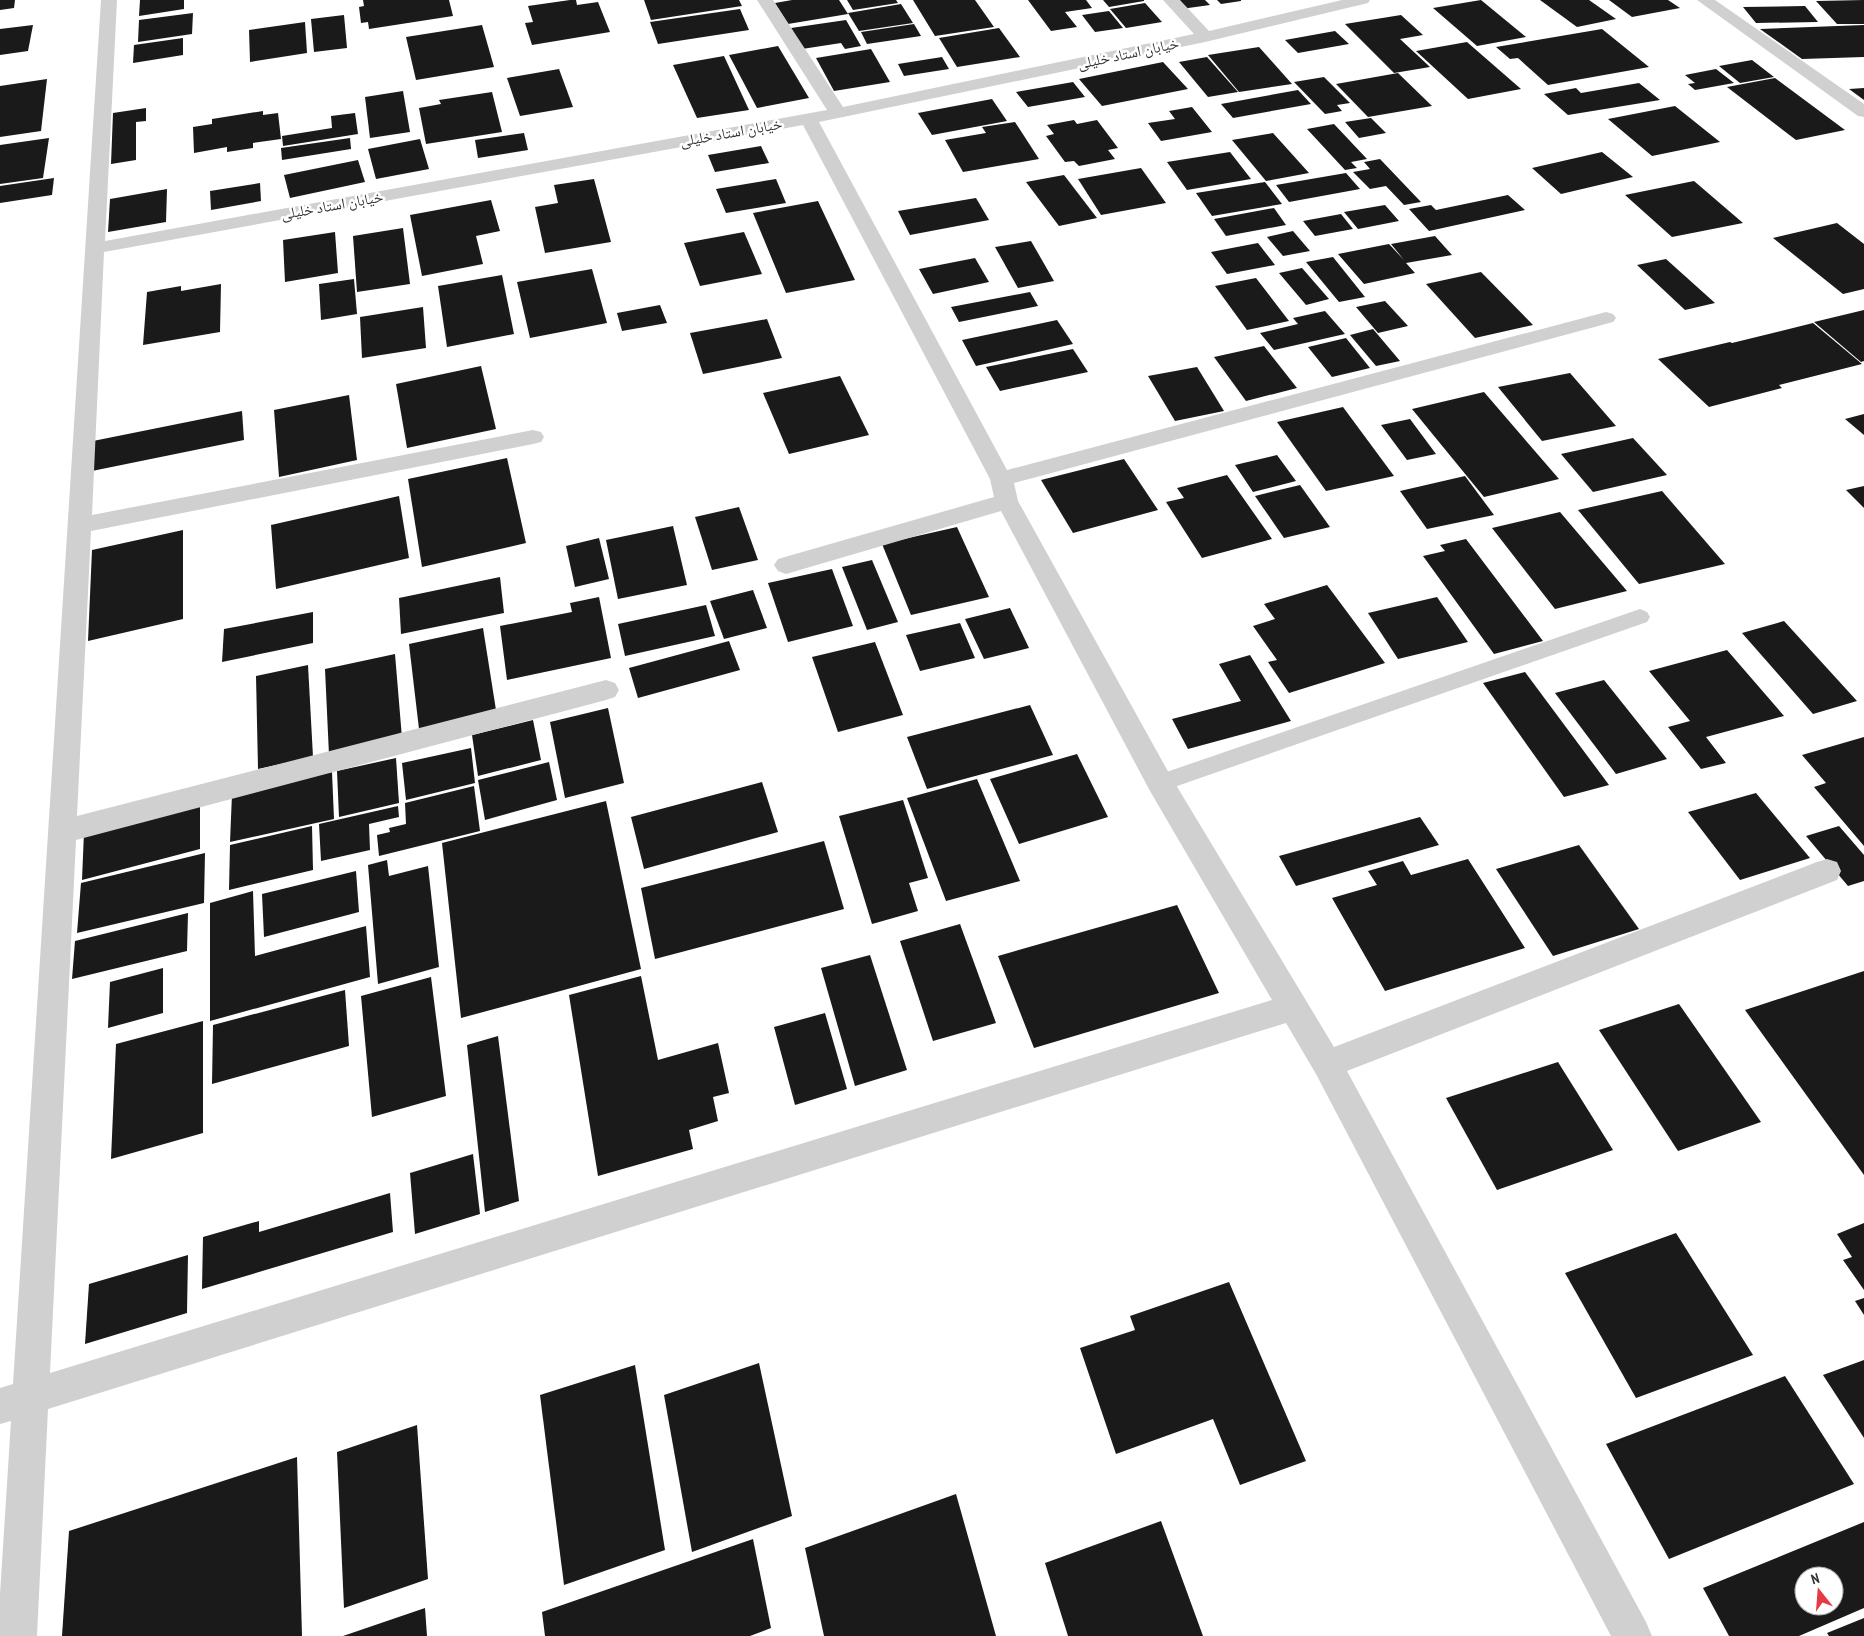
<svg xmlns="http://www.w3.org/2000/svg" width="1864" height="1636" viewBox="0 0 1864 1636" font-family="'PT Sans Narrow','Noto Naskh Arabic',sans-serif">
<style>
.building{fill:#1a1a1a;fill-rule:evenodd}
.lines{fill:none;stroke-linecap:round;stroke-linejoin:round}
.lane{fill:#d0d0d0;fill-rule:evenodd}
.street{fill:#d0d0d0;fill-rule:evenodd}
.labels{text-anchor:middle;dominant-baseline:central;stroke-width:5;stroke-linejoin:round;paint-order:stroke}
.far-street-label{font-size:15px;fill:#333;stroke:#fff}
</style>
<rect width="100%" height="100%" fill="#fff"/>
<!-- building -->
<g class="building">
<path d="M0,0H15L14,8L0,10Z"/>
<path d="M140,0H184V9L139,16Z"/>
<path d="M363,0H449L453,16L369,29L368,22L361,23L359,7L364,6Z"/>
<path d="M570,0H576L577,5L598,2L610,32L532,45L525,23L533,22L528,6Z"/>
<path d="M644,0H739L742,6L651,20Z"/>
<path d="M792,0H839L848,14L788,24L775,3Z"/>
<path d="M847,0H896L898,3L853,10Z"/>
<path d="M913,0H975L994,27L935,36Z"/>
<path d="M1028,0H1086L1092,8L1065,12L1077,27L1051,31Z"/>
<path d="M1103,0H1144V1L1109,7Z"/>
<path d="M1173,0H1205L1210,5L1181,9Z"/>
<path d="M1217,0H1241V1L1221,4Z"/>
<path d="M1481,0L1526,37L1477,46L1433,8Z"/>
<path d="M1540,0H1589L1616,19L1577,27Z"/>
<path d="M1609,0H1668L1680,8L1632,17Z"/>
<path d="M1864,0V24H1837L1816,1Z"/>
<path d="M1145,3L1162,22L1126,28L1110,9Z"/>
<path d="M901,4L913,23L859,31L848,13Z"/>
<path d="M1805,6L1818,22L1756,23L1743,7Z"/>
<path d="M740,9L749,30L658,44L650,22Z"/>
<path d="M1109,11L1123,28L1095,32L1082,15Z"/>
<path d="M193,13L192,34L138,42L139,20Z"/>
<path d="M344,15L347,48L314,52L311,19Z"/>
<path d="M1401,15L1423,35L1400,39L1430,67L1394,73L1345,24Z"/>
<path d="M846,20L861,46L845,49L841,43L802,49L791,28Z"/>
<path d="M305,22L307,53L250,62L249,30Z"/>
<path d="M914,24L921,36L867,44L861,32Z"/>
<path d="M33,25L28,51L0,55V29Z"/>
<path d="M482,25L494,67L416,80L406,37Z"/>
<path d="M1864,25V57L1802,59L1760,29Z"/>
<path d="M999,28L1020,57L957,67L939,38Z"/>
<path d="M1602,29L1649,67L1548,85L1518,58L1510,59L1496,47Z"/>
<path d="M1335,31L1349,44L1298,53L1285,40Z"/>
<path d="M183,38V55L133,63L134,45Z"/>
<path d="M1467,42L1521,89L1468,99L1416,51Z"/>
<path d="M778,46L809,98L757,108L729,55Z"/>
<path d="M1259,47L1292,84L1239,92L1208,55Z"/>
<path d="M871,49L890,82L834,91L816,58Z"/>
<path d="M724,56L749,110L697,118L673,65Z"/>
<path d="M942,57L949,69L904,76L898,64Z"/>
<path d="M1207,57L1238,92L1208,97L1179,62Z"/>
<path d="M1752,60L1774,77L1740,83L1719,66Z"/>
<path d="M1163,62L1188,89L1102,106L1079,79Z"/>
<path d="M559,69L573,107L520,116L507,78Z"/>
<path d="M1716,69L1734,83L1695,90L1688,84L1695,83L1685,75Z"/>
<path d="M1398,73L1432,106L1368,117L1336,84Z"/>
<path d="M1324,77L1350,103L1337,105L1342,111L1325,114L1294,82Z"/>
<path d="M1775,78L1845,130L1796,140L1727,87Z"/>
<path d="M47,79L41,131L0,137V86Z"/>
<path d="M1073,82L1085,97L1028,107L1016,92Z"/>
<path d="M1639,83L1660,100L1568,115L1544,94L1576,88L1581,93Z"/>
<path d="M1864,88V100L1849,89Z"/>
<path d="M1298,90L1311,104L1233,118L1221,104Z"/>
<path d="M403,91L410,132L370,138L365,97Z"/>
<path d="M492,92L502,132L426,144L419,108L441,104L439,100Z"/>
<path d="M992,99L1007,121L932,135L918,113Z"/>
<path d="M1675,106L1720,142L1652,156L1608,119Z"/>
<path d="M1192,107L1212,132L1161,141L1148,123L1175,119L1169,111Z"/>
<path d="M146,108V121L136,122V160L111,164L113,113Z"/>
<path d="M263,111V115L278,113L281,139L253,143V148L227,152V147L194,153L193,127L212,124V119Z"/>
<path d="M355,113L358,134L283,146L282,136L332,128L331,116Z"/>
<path d="M1371,118L1386,133L1359,138L1345,122Z"/>
<path d="M1074,120L1077,124L1097,120L1118,148L1108,150L1115,159L1079,166L1074,161L1065,162L1046,136L1054,134L1047,125Z"/>
<path d="M1015,122L1039,159L963,172L945,140L986,133L982,127Z"/>
<path d="M1334,124L1367,159L1351,162L1357,168L1345,170L1307,129Z"/>
<path d="M524,133L528,150L478,158L475,140Z"/>
<path d="M1273,133L1309,173L1266,181L1232,140Z"/>
<path d="M49,138L43,178L0,184V145Z"/>
<path d="M350,138L351,149L282,160L281,148Z"/>
<path d="M420,139L429,169L376,179L368,149Z"/>
<path d="M761,146L769,163L715,172L708,155Z"/>
<path d="M1230,152L1251,179L1187,190L1167,162Z"/>
<path d="M1602,152L1633,177L1561,194L1532,168Z"/>
<path d="M1380,159L1421,202L1404,205L1386,186L1370,189L1353,172L1370,169L1364,162Z"/>
<path d="M358,160L365,182L290,198L284,175Z"/>
<path d="M1141,168L1166,203L1101,215L1078,179Z"/>
<path d="M1346,173L1360,189L1289,202L1276,185Z"/>
<path d="M1064,175L1097,218L1059,226L1026,182Z"/>
<path d="M54,178L52,195L0,203V186Z"/>
<path d="M594,179L611,242L545,253L535,207L558,203L554,185Z"/>
<path d="M776,179L786,203L726,213L716,189Z"/>
<path d="M1694,181L1743,223L1672,237L1625,195Z"/>
<path d="M1265,182L1282,204L1212,216L1196,193Z"/>
<path d="M260,183L261,201L211,210L210,191Z"/>
<path d="M167,189L166,222L108,232L110,199Z"/>
<path d="M1508,195L1525,210L1429,231L1409,209L1431,205L1436,210Z"/>
<path d="M976,198L989,220L910,235L898,211Z"/>
<path d="M491,200L500,231L476,236L483,264L422,276L410,215Z"/>
<path d="M818,201L855,280L786,293L753,213Z"/>
<path d="M1385,205L1399,221L1358,229L1344,212Z"/>
<path d="M1274,208L1286,225L1226,236L1214,219Z"/>
<path d="M1341,214L1353,229L1315,236L1303,221Z"/>
<path d="M1837,223L1864,244V289L1843,294L1773,238Z"/>
<path d="M403,228L410,284L357,292L353,236Z"/>
<path d="M1293,231L1310,251L1283,256L1267,237Z"/>
<path d="M335,232L338,273L285,282L283,240Z"/>
<path d="M744,232L762,274L700,286L684,243Z"/>
<path d="M1435,236L1452,255L1406,263L1415,273L1364,284L1338,254L1389,244L1404,260L1391,244Z"/>
<path d="M1031,241L1054,281L1018,288L995,247Z"/>
<path d="M1258,243L1275,265L1227,274L1211,252Z"/>
<path d="M1333,257L1365,297L1339,302L1306,262Z"/>
<path d="M975,258L989,282L933,294L919,269Z"/>
<path d="M1666,259L1715,303L1685,310L1637,265Z"/>
<path d="M1302,268L1329,299L1306,305L1279,273Z"/>
<path d="M592,269L607,323L530,338L517,282Z"/>
<path d="M1481,272L1533,325L1475,338L1426,284Z"/>
<path d="M502,275L514,334L447,347L438,286Z"/>
<path d="M1256,278L1289,321L1247,330L1215,286Z"/>
<path d="M354,279L357,314L321,320L319,284Z"/>
<path d="M221,284L220,332L143,345L147,292L181,286V291Z"/>
<path d="M1030,292L1038,306L959,322L951,307Z"/>
<path d="M1385,301L1408,326L1378,333L1356,307Z"/>
<path d="M660,305L667,323L622,331L617,313Z"/>
<path d="M423,307L426,348L362,358L360,317Z"/>
<path d="M1864,310V361L1861,362L1814,322Z"/>
<path d="M1325,311L1345,334L1274,350L1260,333L1298,324L1293,318Z"/>
<path d="M767,319L782,358L703,374L690,333Z"/>
<path d="M1057,320L1073,344L976,366L962,340Z"/>
<path d="M1813,323L1862,364L1779,385L1782,388L1709,407L1658,359L1730,342L1732,343Z"/>
<path d="M1373,329L1400,361L1376,366L1350,335Z"/>
<path d="M1346,338L1370,368L1332,377L1308,347Z"/>
<path d="M1264,346L1297,388L1246,401L1214,357Z"/>
<path d="M1073,349L1088,372L1000,391L986,367Z"/>
<path d="M481,366L496,429L407,448L396,384Z"/>
<path d="M1197,367L1224,411L1175,421L1148,376Z"/>
<path d="M1570,373L1616,426L1542,441L1498,387Z"/>
<path d="M840,376L869,435L789,454L763,393Z"/>
<path d="M1484,392L1559,479L1484,497L1412,409Z"/>
<path d="M349,395L357,460L279,477L274,410Z"/>
<path d="M1343,407L1394,476L1326,491L1277,422Z"/>
<path d="M242,411L244,440L92,471L93,441Z"/>
<path d="M1864,414V435L1845,419Z"/>
<path d="M1410,419L1436,454L1407,460L1381,425Z"/>
<path d="M1633,438L1667,475L1593,492L1561,454Z"/>
<path d="M1277,455L1296,481L1253,492L1235,465Z"/>
<path d="M507,458L526,543L422,567L408,479Z"/>
<path d="M1124,459L1158,510L1073,533L1041,480Z"/>
<path d="M1227,475L1272,539L1202,558L1166,502L1184,498L1177,488Z"/>
<path d="M1465,476L1494,515L1427,529L1400,491Z"/>
<path d="M1300,485L1330,527L1284,538L1255,496Z"/>
<path d="M1864,486V508L1846,490Z"/>
<path d="M1662,491L1725,564L1639,584L1578,510Z"/>
<path d="M399,496L409,558L276,589L271,525Z"/>
<path d="M739,507L758,560L712,570L695,517Z"/>
<path d="M1560,512L1627,591L1555,609L1492,528Z"/>
<path d="M673,526L687,585L618,599L606,540Z"/>
<path d="M957,527L989,597L911,615L882,544Z"/>
<path d="M183,530V619L88,641L92,550Z"/>
<path d="M599,538L609,579L575,587L566,546Z"/>
<path d="M1466,539L1543,641L1494,654L1423,556L1445,551L1440,545Z"/>
<path d="M872,560L898,622L867,630L842,567Z"/>
<path d="M832,569L853,626L788,642L768,583Z"/>
<path d="M500,577L504,613L401,634L399,598Z"/>
<path d="M1327,585L1385,663L1289,693L1268,662L1277,660L1253,626L1275,619L1264,604Z"/>
<path d="M753,590L767,628L724,639L710,601Z"/>
<path d="M599,597L611,658L507,680L500,626L572,612L570,603Z"/>
<path d="M1437,597L1468,642L1398,659L1368,613Z"/>
<path d="M706,605L715,636L625,656L618,624Z"/>
<path d="M1010,608L1029,648L984,659L965,619Z"/>
<path d="M313,612V643L222,662L224,629Z"/>
<path d="M1784,621L1857,701L1813,714L1742,633Z"/>
<path d="M960,623L975,658L920,671L906,635Z"/>
<path d="M483,628L496,710L419,729L409,644Z"/>
<path d="M729,641L740,670L638,698L629,668Z"/>
<path d="M875,642L903,715L838,732L812,657Z"/>
<path d="M1727,650L1784,716L1706,737L1726,763L1701,769L1668,727L1690,721L1649,671Z"/>
<path d="M395,654L402,738L329,755L325,669Z"/>
<path d="M1250,655L1291,721L1188,749L1172,719L1241,701L1219,664Z"/>
<path d="M308,665L313,757L258,769L256,676Z"/>
<path d="M1525,672L1609,785L1564,797L1483,683Z"/>
<path d="M1604,680L1667,759L1616,774L1555,693Z"/>
<path d="M1030,705L1053,755L927,789L907,737Z"/>
<path d="M608,708L624,783L565,798L550,722Z"/>
<path d="M533,720L541,760L478,776L472,735Z"/>
<path d="M1864,737V846L1814,787L1826,783L1802,755Z"/>
<path d="M471,748L475,783L406,800L402,763Z"/>
<path d="M1077,754L1108,817L1019,844L990,779Z"/>
<path d="M396,758L399,803L339,817L337,771Z"/>
<path d="M549,762L557,800L485,820L478,780Z"/>
<path d="M332,772L334,819L230,842L232,794Z"/>
<path d="M977,779L1020,881L946,901L907,798Z"/>
<path d="M762,782L778,832L644,869L631,817Z"/>
<path d="M474,786L480,831L379,856L377,835L390,832L389,828L406,824L405,803Z"/>
<path d="M1756,793L1810,858L1740,880L1688,812Z"/>
<path d="M903,800L928,878L909,883L918,911L872,924L839,816Z"/>
<path d="M606,801L641,969L461,1018L442,843Z"/>
<path d="M200,803V849L82,880L84,832Z"/>
<path d="M398,806L399,817L369,824L370,850L321,861L319,824Z"/>
<path d="M1420,817L1439,845L1296,886L1279,856Z"/>
<path d="M312,826L313,870L229,890L230,845Z"/>
<path d="M1839,826L1864,855V881L1848,886L1806,836Z"/>
<path d="M824,841L844,909L655,959L641,888Z"/>
<path d="M1579,845L1639,929L1553,956L1496,869Z"/>
<path d="M205,853L204,903L77,933L81,883Z"/>
<path d="M1468,859L1525,948L1385,991L1332,898L1377,885L1368,871L1403,861L1411,875Z"/>
<path d="M387,860L389,876L428,866L439,967L378,984L368,865Z"/>
<path d="M356,871L359,912L264,937L262,894Z"/>
<path d="M253,891L255,956L366,926L370,977L210,1021V903Z"/>
<path d="M1177,905L1219,993L1034,1048L998,956Z"/>
<path d="M188,913L187,951L72,979L75,941Z"/>
<path d="M960,924L996,1023L933,1041L900,941Z"/>
<path d="M870,955L907,1070L855,1086L821,968Z"/>
<path d="M163,968V1013L108,1028L110,982Z"/>
<path d="M1864,971V1175L1745,1010Z"/>
<path d="M641,976L658,1060L718,1043L729,1093L713,1097L718,1121L689,1130L693,1149L598,1176L569,995Z"/>
<path d="M431,977L446,1096L372,1117L361,996Z"/>
<path d="M345,990L349,1046L212,1084L213,1025Z"/>
<path d="M1679,1004L1761,1122L1678,1151L1599,1030Z"/>
<path d="M825,1013L847,1089L795,1105L774,1027Z"/>
<path d="M203,1021V1133L111,1159L116,1044Z"/>
<path d="M498,1036L519,1201L485,1212L467,1045Z"/>
<path d="M1558,1062L1613,1150L1497,1190L1446,1098Z"/>
<path d="M473,1154L480,1214L415,1234L410,1173Z"/>
<path d="M390,1193L393,1232L202,1289L203,1237L259,1221V1232Z"/>
<path d="M1864,1223V1290L1843,1260L1852,1257L1837,1234Z"/>
<path d="M1676,1233L1753,1355L1636,1398L1565,1273Z"/>
<path d="M188,1255L187,1313L85,1344L89,1284Z"/>
<path d="M1229,1282L1306,1461L1240,1485L1213,1419L1116,1454L1080,1348L1135,1330L1130,1316Z"/>
<path d="M1864,1298V1315L1855,1301Z"/>
<path d="M1864,1360V1438L1823,1375Z"/>
<path d="M759,1363L792,1516L692,1552L664,1395Z"/>
<path d="M635,1365L665,1550L564,1585L540,1395Z"/>
<path d="M1785,1376L1854,1484L1669,1559L1606,1444Z"/>
<path d="M417,1425L428,1579L344,1608L337,1452Z"/>
<path d="M297,1457L302,1636H62L69,1531Z"/>
<path d="M956,1494L996,1636H824L805,1548Z"/>
<path d="M1161,1521L1203,1636H1068L1045,1563Z"/>
<path d="M1864,1522V1608L1799,1636H1729L1703,1588ZM1804,1576H1834V1606H1804Z"/>
<path d="M753,1539L771,1628L750,1636H545L542,1612Z"/>
<path d="M425,1608L427,1636H343Z"/>
<path d="M1864,1618V1636H1829L1827,1633Z"/>
</g>
<g class="lines">
<!-- lane -->
<path class="lane" d="M1640,609L1647,612L1650,617L1647,622L1160,792L1152,789L1149,783L1152,777Z"/>
<!-- street -->
<g class="street">
<path d="M101,0H117L105,241L827,110L757,0H773L843,107L1194,34L1163,0H1180L1209,31L1342,0H1370L1368,3L1205,42L819,122L1007,470L1606,312L1613,314L1616,318L1613,322L1014,483L1018,501L1170,775L1334,1047L1817,862L1827,859L1837,862L1841,871L1837,880L1347,1071L1646,1622L1652,1636H1611L1316,1074L1286,1023L48,1409L37,1636H0V1594L11,1421L0,1424V1388L13,1384ZM803,125L990,479L994,497L778,559L774,565L778,571L786,574L1001,511L1150,791L1272,1000L50,1373L76,840L606,700L615,697L619,690L615,683L606,680L77,816L91,531L533,444L541,442L544,437L541,432L533,430L92,515L104,252Z"/>
<path d="M1697,0H1715L1864,104V117L1858,116Z"/>
</g>
</g>
<g class="labels">
<!-- far-street labels -->
<g class="far-street-label">
<text transform="translate(1128 53) rotate(-12)">خیابان استاد خلیلی</text>
<text transform="translate(731 132) rotate(-10)">خیابان استاد خلیلی</text>
<text transform="translate(332 205) rotate(-10)">خیابان استاد خلیلی</text>
</g>
</g>
<!-- north arrow -->
<g transform="translate(1819 1591) rotate(343)"><circle r="24" fill="#ffffff" stroke="#adadad"/>
<path d="M0-4L9 19L0 12L-9 19Z" fill="#e63946"/>
<text y="-8" font-size="14" font-weight="bold" text-anchor="middle" fill="#333333">N</text>
</g>
</svg>
